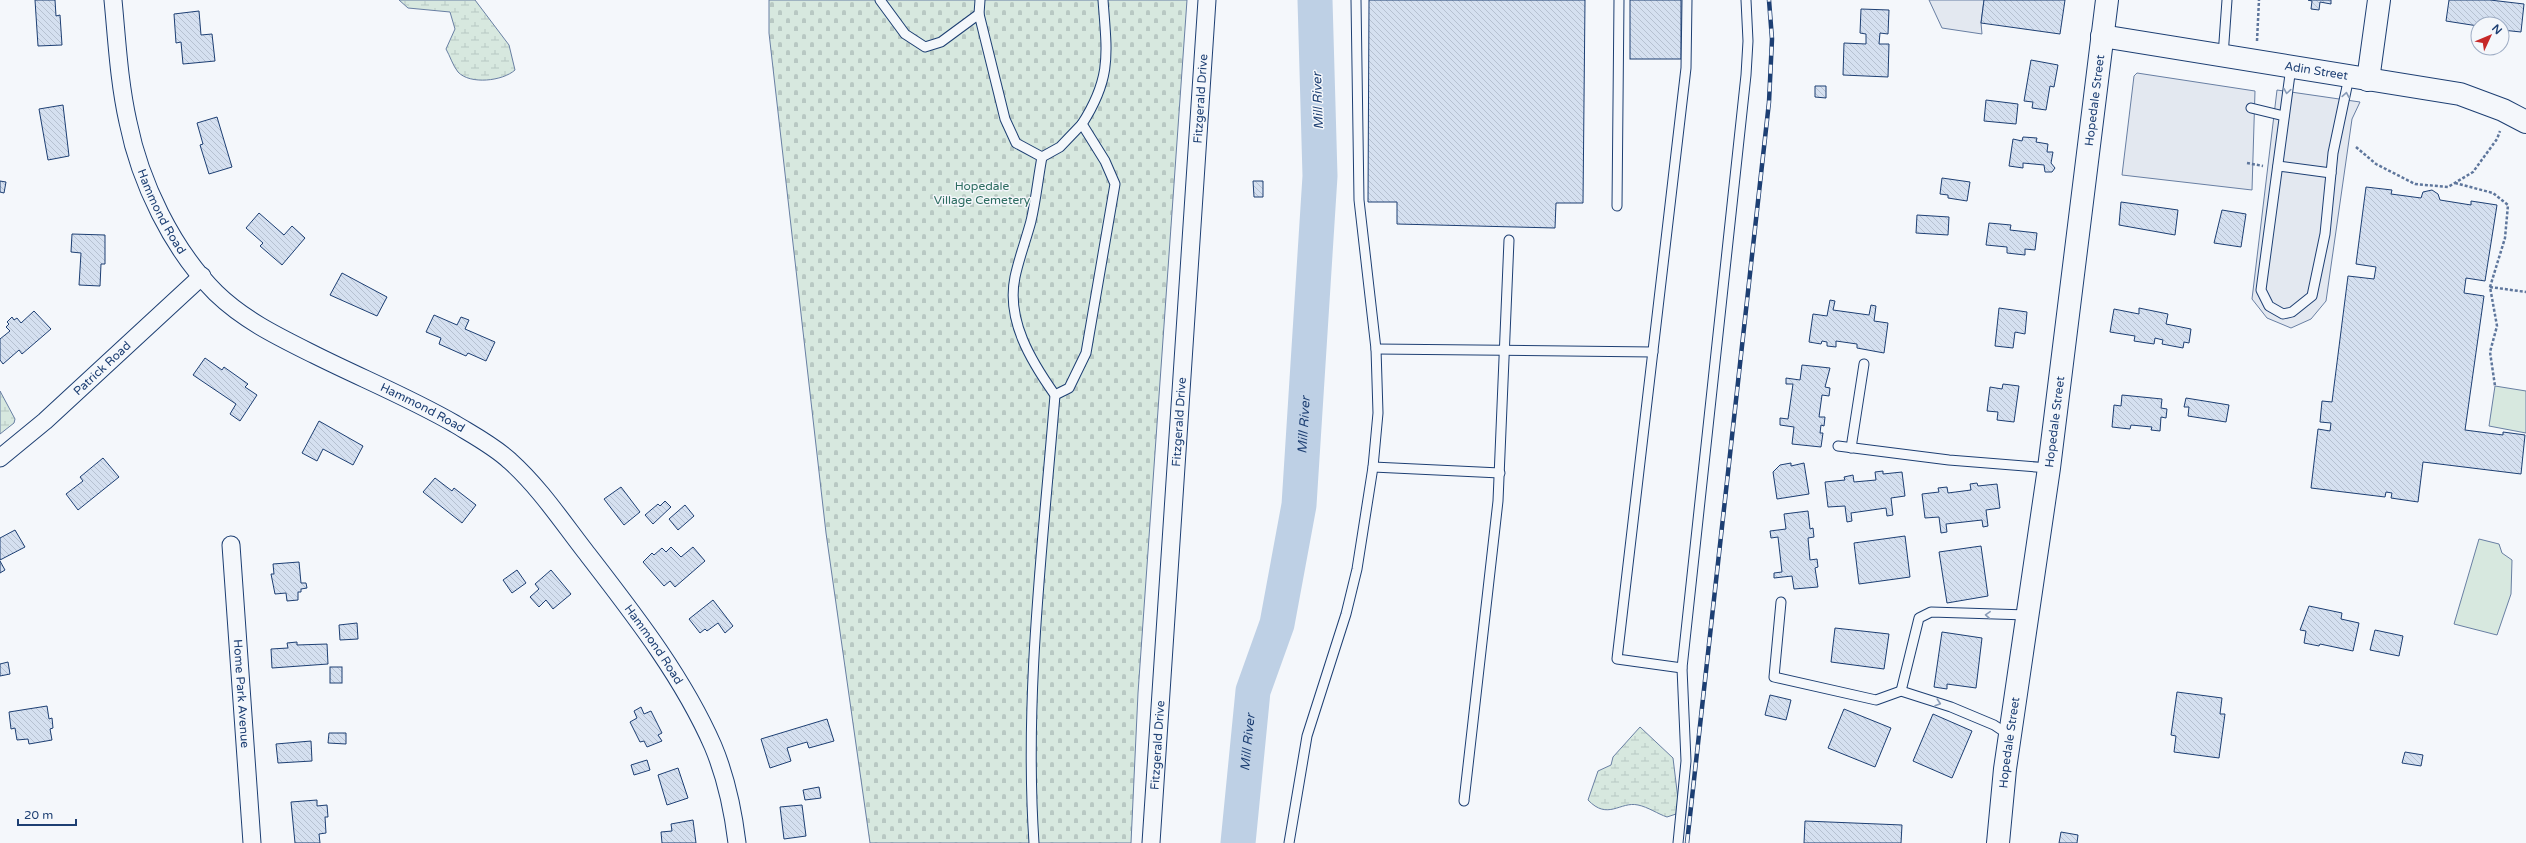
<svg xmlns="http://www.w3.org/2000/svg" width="2526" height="843" viewBox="0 0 2526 843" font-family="'Varela Round',sans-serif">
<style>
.grass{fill:#d7e8df;stroke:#687fa3}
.wetland{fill:url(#wetland-marsh);stroke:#687fa3}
.cemetery{fill:url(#cemetery-stones);stroke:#687fa3}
.parking{fill:#e3e8f0;stroke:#687fa3}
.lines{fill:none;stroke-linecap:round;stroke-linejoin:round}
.river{stroke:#bed0e5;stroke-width:35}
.building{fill:url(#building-back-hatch);stroke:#1d3f73}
.service-casing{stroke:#1d3f73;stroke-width:11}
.minor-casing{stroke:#1d3f73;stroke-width:19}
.tertiary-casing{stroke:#1d3f73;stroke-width:24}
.path{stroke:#5e769c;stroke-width:2.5;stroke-dasharray:3 2;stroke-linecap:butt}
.service{stroke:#f4f7fb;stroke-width:9}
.minor{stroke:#f4f7fb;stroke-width:17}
.tertiary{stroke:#f4f7fb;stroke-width:22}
.rail-casing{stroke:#1d3f73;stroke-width:4.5}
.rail{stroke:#f4f7fb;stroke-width:3;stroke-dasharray:9;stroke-linecap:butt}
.oneway{stroke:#889bb7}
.labels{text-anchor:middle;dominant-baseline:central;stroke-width:3;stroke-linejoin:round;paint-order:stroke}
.street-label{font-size:12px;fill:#1d3f73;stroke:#f4f7fb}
.park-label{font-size:12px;fill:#2c6c60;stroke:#f4f7fb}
.water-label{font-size:13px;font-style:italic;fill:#1d3f73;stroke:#f4f7fb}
</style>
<defs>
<pattern id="wetland-marsh" width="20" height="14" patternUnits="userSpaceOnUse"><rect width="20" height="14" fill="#d7e8df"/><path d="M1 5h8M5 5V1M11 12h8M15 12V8" fill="none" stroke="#b8c8c3"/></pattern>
<pattern id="cemetery-stones" width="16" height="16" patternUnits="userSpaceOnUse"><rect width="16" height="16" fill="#d7e8df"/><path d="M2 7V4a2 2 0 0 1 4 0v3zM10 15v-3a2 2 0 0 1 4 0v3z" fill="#b8c8c3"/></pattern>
<pattern id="building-back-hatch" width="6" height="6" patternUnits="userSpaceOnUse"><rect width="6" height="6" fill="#d5e0f0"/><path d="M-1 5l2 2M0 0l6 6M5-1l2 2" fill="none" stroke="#b6c1d1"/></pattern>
</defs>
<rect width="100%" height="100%" fill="#f4f7fb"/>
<!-- grass -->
<g class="grass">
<path d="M2495,386L2526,391V433L2489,426Z"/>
<path d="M2479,539L2499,544L2502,553L2512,560L2511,594L2497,635L2454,624Z"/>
</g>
<!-- wetland -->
<g class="wetland">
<path d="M399,0H475L509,45L515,70C503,81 470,85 458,72C453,66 450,56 446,49L455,29L450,12L408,8Z"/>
<path d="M0,391L15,419L14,423L0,434Z"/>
<path d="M1640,727L1673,758L1678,799L1676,814L1667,817C1658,814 1648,807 1638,805C1620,801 1608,821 1588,800L1598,771L1611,765L1613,757Z"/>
</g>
<!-- cemetery -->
<path class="cemetery" d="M769,0H1187L1138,693L1131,843H870L826,533L769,33Z"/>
<!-- parking -->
<g class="parking">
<path d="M1929,0H1984L1981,23L1982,34L1942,28Z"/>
<path d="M2137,73L2255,91L2252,190L2122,175L2134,76Z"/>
<path d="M2277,90L2360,102L2352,119L2326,301L2311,319L2291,328L2267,318L2252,299Z"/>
</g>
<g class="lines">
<!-- river -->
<path class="river" id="s1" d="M1238,843L1253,691L1277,624L1299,505L1320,176L1315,0"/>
</g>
<!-- building -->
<g class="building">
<path d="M35,0H55L56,16L60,15L62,45L38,46Z"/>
<path d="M1369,0H1585L1583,203H1556L1555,228L1397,224V202H1368Z"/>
<rect x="1630" y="0" width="51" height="59"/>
<path d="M1984,0H2065L2060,34L1981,23Z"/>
<path d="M2308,0H2331V4L2320,2L2319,10L2311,9L2312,1Z"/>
<path d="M2449,0H2490L2524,4L2521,32L2502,30V24H2478V26L2446,21Z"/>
<path d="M1861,9L1889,10L1888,34L1880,33L1879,44H1889L1888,77L1843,75L1844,43L1866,44V34L1860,33Z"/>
<path d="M199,11L201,35L212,34L215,61L183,64L181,42L176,43L174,14Z"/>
<path d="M2031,60L2058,65L2054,87L2050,86L2046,110L2032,108L2033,102L2024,101Z"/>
<path d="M1815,86H1826V98L1815,97Z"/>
<path d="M1986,100L2018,104L2016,124L1984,121Z"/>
<path d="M63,105L69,156L48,160L39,109Z"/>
<path d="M217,117L232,167L209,174L200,145L203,144L197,123Z"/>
<path d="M2023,137L2037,138L2036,142L2048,144L2047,152H2053L2051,163L2055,168L2052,172H2045L2044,165L2023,163V168L2009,166L2013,139L2022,141Z"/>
<path d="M1942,178L1970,182L1967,201L1948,198V195L1940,194Z"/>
<path d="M0,181L6,182L4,193L0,192Z"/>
<path d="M1253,181H1263V197H1254Z"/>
<path d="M2366,187L2392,190L2391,194L2421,198L2423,192L2432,190L2438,194L2440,200L2471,205V201L2497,205L2485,281L2466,278L2464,293L2484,296L2465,430L2503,435V432L2525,435L2521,474L2423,462L2418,502L2391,498L2392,493L2386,492L2385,497L2311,488L2318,429L2330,431L2331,423L2320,422L2322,401L2332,402L2348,276L2374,279L2376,267L2356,264Z"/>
<path d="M2121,202L2178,210L2175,235L2119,225Z"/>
<path d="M2222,210L2246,214L2241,247L2214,243Z"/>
<path d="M259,213L284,235L292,226L305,238L282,265L260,246L263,243L246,228Z"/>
<path d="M1917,215L1949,217L1948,235L1916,233Z"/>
<path d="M1989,223L2011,225L2010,230L2037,233L2035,250L2025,249V255L2007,253V247L1986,245Z"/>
<path d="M72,234L105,235V264H101L100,286L79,285L81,253L71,252Z"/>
<path d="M342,273L387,297L377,316L330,295Z"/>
<path d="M1830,300L1835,301L1833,310L1869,315L1871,305L1876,306L1874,321L1888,323L1884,353L1857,348V344L1836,341V347L1827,346V342L1822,341L1821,344L1809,342L1813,314L1827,316Z"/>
<path d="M1999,308L2027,312L2025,334L2015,332L2013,348L1995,346Z"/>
<path d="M2139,308L2168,314L2166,324L2191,329L2189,343L2184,342L2183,348L2162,344L2163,340L2155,338L2154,344L2134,341L2135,336L2110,332L2114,309L2139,314Z"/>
<path d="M34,311L51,329L22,354L19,350L3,364L0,360V339L10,331L6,327L9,324L7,322L12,317L14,320L17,318L21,323Z"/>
<path d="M434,315L457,325L461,317L469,320L465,329L495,342L486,361L468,353L466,356L439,344L441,338L426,332Z"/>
<path d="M205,358L222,370L224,367L248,384L245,387L257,395L240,421L230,414L236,404L193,375Z"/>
<path d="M1802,365L1830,368L1825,387L1830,388L1829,396L1822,395L1819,417H1825L1824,426L1821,425L1820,433H1823L1821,447L1792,444L1794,427L1780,425V418L1788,419L1793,384H1786V378L1800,380Z"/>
<path d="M2003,384L2019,386L2014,422L1997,420L1998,412L1987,411L1990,387L2002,389Z"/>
<path d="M2122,395L2162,399L2161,408L2167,409L2166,418L2161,417L2160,431L2151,430L2152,427L2131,425L2130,429L2112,427L2114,405L2121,406Z"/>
<path d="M2186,398L2229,405L2226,422L2188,416L2189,407H2184Z"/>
<path d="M319,421L363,446L353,465L323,449L317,461L302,453Z"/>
<path d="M103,458L119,477L78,510L66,494L83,481L80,477Z"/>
<path d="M1791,463V466L1804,463L1809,494L1777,499L1773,472L1780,465Z"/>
<path d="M1883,471V474L1902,472L1905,496L1891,498L1893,515L1887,516L1886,508L1851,513L1852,521L1847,522L1845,506L1828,507L1825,482L1845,480L1844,477L1853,475L1854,482L1876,480L1875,472Z"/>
<path d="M435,478L452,491L454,488L476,505L462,523L423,492Z"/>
<path d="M1977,483L1978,486L1997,484L2000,508L1986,510L1988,526L1983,527L1982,520L1946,524L1947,532L1941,533L1939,517L1925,518L1922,494L1939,492L1938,488L1947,487L1948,493L1971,490L1970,484Z"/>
<path d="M621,487L640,512L624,525L604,499Z"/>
<path d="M665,501L671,507L653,524L645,515L658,504L660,506Z"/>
<path d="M685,505L694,516L678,530L669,519Z"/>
<path d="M1808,511L1810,529L1813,528L1814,537L1808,538L1810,560L1817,559L1818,567L1815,568L1818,587L1794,589L1792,576L1774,578V573L1782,572L1778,537L1771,538L1770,531L1786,529L1784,514Z"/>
<path d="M15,530L25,547L0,560V538Z"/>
<path d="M1905,536L1910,577L1859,584L1854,543Z"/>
<path d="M1981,546L1988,596L1947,603L1939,552Z"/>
<path d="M671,547L681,557L693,547L705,561L675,587L670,581L664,586L643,562L652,553L654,555L662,548L666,552Z"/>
<path d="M0,561L5,570L0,573Z"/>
<path d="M299,562L301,583H306L307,588L301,589V592H298V600L287,601L286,593L275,594L271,574H274L273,564Z"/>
<path d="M517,570L526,583L512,593L503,580Z"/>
<path d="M551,570L571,594L553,609L546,600L539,607L530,597L539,589L535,584Z"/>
<path d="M713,600L733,626L725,633L718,623L707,631L705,629L700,633L689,619Z"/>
<path d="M2309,606L2342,613L2341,619L2359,623L2353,651L2320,644L2319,646L2304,643L2306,631L2300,630Z"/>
<path d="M357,623L358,639L340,640L339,625Z"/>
<path d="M1835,628L1889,634L1884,669L1831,662Z"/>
<path d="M2375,630L2403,636L2399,656L2370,650Z"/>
<path d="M1942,632L1982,638L1976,688L1947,684V689L1934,687Z"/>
<path d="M297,642V645L327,644L328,664L272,668L271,649L288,648L287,643Z"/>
<path d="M8,662L10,674L0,676V664Z"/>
<rect x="330" y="667" width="12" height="16"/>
<path d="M2177,692L2222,698L2220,714H2225L2219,758L2174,752L2176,736L2171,735Z"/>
<path d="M1770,695L1791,700L1786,720L1765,715Z"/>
<path d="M47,706L49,719L52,718L53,728L50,729L52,740L29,744L28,739L17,740L15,728L11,729L9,712Z"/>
<path d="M641,707L644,714L651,711L662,733L658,735L662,741L647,747L644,741L640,742L630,722L637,718L634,711Z"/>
<path d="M1844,709L1891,728L1875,767L1828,748Z"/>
<path d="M1933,714L1972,731L1952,778L1913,761Z"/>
<path d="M827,719L834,741L809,748L807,742L787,748L791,761L770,768L761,739Z"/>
<path d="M329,733H346V744L328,743Z"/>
<path d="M311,741L312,761L278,763L276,744Z"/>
<path d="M2405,752L2423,755L2421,766L2402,763Z"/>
<path d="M647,760L650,770L634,775L631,765Z"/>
<path d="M678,768L688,798L667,805L658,775Z"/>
<path d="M819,787L821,798L805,800L803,790Z"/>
<path d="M317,800V806L327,805L328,817H325L326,833L319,834L320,843H295L291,802Z"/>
<path d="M802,805L806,836L784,839L780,807Z"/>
<path d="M693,820L696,843H662L661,832L672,831L671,824Z"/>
<path d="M1805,821L1902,825L1901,843H1804Z"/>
<path d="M2061,832L2078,835L2077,843H2059Z"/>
</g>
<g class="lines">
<defs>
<g id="service">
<path d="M880,0L905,34L925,47L941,42L979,14L1005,119L1016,143L1042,157C1038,178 1036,200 1031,221C1026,240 1019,258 1015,277C1006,320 1031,361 1055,395C1043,544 1024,694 1034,843"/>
<path d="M979,14L980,0"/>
<path d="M2223,56L2227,0"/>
<path d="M2291,67L2261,290L2269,306L2283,314L2292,312L2312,296L2325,234L2333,153L2349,77"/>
<path d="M2251,108L2284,116"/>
<path d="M1042,157L1060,147L1082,124"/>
<path d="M2278,166L2331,173"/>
<path d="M1617,206L1619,0"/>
<path d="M1376,349L1653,352"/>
<path d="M1055,395L1069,388L1086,353L1115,184L1105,161L1082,124C1112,77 1107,54 1103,0"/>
<path d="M1838,446L1949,460L2049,468"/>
<path d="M1851,448L1864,364"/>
<path d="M1373,467L1500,473"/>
<path d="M1781,602L1774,677L1876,700L1901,691L1951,707L1994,725L2009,735"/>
<path d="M1682,668L1617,659L1686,68L1687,0"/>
<path d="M1901,691L1919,618L1931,612L2027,615"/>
<path d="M1464,801L1498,501L1509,240"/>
<path d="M1289,843L1307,736L1346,614L1357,569L1373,467L1378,413L1376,349L1359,200L1356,0"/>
<path d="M1678,843L1686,761L1682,668L1746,75L1748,41L1746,0"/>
</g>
<g id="minor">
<path id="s2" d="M113,0C117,41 119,82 128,122C140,182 172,249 216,293C245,321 279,337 315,355C361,378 410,398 455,424C473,435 494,446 510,461C539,487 561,520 585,551C632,612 682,675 713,746C726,777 733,810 737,843"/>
<path id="s3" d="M0,458L45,421L202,276"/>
<path id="s4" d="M231,545L252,843"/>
<path id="s5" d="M1151,843L1207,0"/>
</g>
<g id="tertiary">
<path id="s6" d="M2102,36L2460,94L2503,110L2526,122"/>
<path d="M2368,80L2379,0"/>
<path id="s7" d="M1998,843L2005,769L2049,468L2107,0"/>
</g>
</defs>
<!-- service casing -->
<use href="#service" class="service-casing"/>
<!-- minor casing -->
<use href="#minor" class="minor-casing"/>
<!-- tertiary casing -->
<use href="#tertiary" class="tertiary-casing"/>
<!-- path -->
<g class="path">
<path d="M2257,41L2259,0"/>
<path d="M2356,147L2376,164L2415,184L2448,187L2473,172L2497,139L2500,131"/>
<path d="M2247,163L2263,166"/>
<path d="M2455,183L2493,193L2508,205L2505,238L2490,287L2497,326L2490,352L2495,386"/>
<path d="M2490,287L2526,292"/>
</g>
<!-- service -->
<use href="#service" class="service"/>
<!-- minor -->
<use href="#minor" class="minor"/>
<!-- tertiary -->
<use href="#tertiary" class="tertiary"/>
<defs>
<path id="rail" d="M1687,843L1769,102L1772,39L1769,0"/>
</defs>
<!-- rail casing -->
<use href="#rail" class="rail-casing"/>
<!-- rail -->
<use href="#rail" class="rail"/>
</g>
<!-- one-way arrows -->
<defs><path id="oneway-chevron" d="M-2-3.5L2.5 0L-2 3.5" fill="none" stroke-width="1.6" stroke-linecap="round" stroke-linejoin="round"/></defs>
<g class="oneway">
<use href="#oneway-chevron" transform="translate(2287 91) rotate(99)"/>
<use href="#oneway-chevron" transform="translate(2346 95) rotate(-80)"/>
<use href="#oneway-chevron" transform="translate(1988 615) rotate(-177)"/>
<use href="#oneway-chevron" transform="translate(1938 703) rotate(18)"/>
</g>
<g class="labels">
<!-- street labels -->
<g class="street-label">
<text stroke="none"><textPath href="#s6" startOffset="217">Adin Street</textPath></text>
<text stroke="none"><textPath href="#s5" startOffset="746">Fitzgerald Drive</textPath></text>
<text stroke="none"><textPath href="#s7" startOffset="749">Hopedale Street</textPath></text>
<text stroke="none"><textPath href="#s2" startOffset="219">Hammond Road</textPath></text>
<text stroke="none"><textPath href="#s3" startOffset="136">Patrick Road</textPath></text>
<text stroke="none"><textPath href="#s2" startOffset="555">Hammond Road</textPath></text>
<text stroke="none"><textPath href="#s5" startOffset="422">Fitzgerald Drive</textPath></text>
<text stroke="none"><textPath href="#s7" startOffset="425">Hopedale Street</textPath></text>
<text stroke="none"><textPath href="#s2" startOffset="891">Hammond Road</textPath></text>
<text stroke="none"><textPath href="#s4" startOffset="149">Home Park Avenue</textPath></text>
<text stroke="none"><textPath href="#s7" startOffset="101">Hopedale Street</textPath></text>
<text stroke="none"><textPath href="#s5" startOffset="98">Fitzgerald Drive</textPath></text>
</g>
<!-- park labels -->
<g class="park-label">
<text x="982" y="186">Hopedale<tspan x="982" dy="14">Village Cemetery</tspan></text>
</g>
<!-- water labels -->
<g class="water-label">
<text transform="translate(1318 101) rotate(-92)">Mill River</text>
<text stroke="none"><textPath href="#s1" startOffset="425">Mill River</textPath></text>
<text stroke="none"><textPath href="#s1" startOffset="101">Mill River</textPath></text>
</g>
</g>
<!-- north arrow -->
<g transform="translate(2490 36) rotate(46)"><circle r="19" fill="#f4f7fb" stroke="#9eadc5"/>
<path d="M0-3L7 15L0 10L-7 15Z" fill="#c62828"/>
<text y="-6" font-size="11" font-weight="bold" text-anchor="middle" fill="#1d3f73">N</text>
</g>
<!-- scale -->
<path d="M18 819v6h58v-6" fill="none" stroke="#1d3f73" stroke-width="2"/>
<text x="24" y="819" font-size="12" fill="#1d3f73" stroke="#f4f7fb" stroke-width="3" paint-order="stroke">20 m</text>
</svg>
